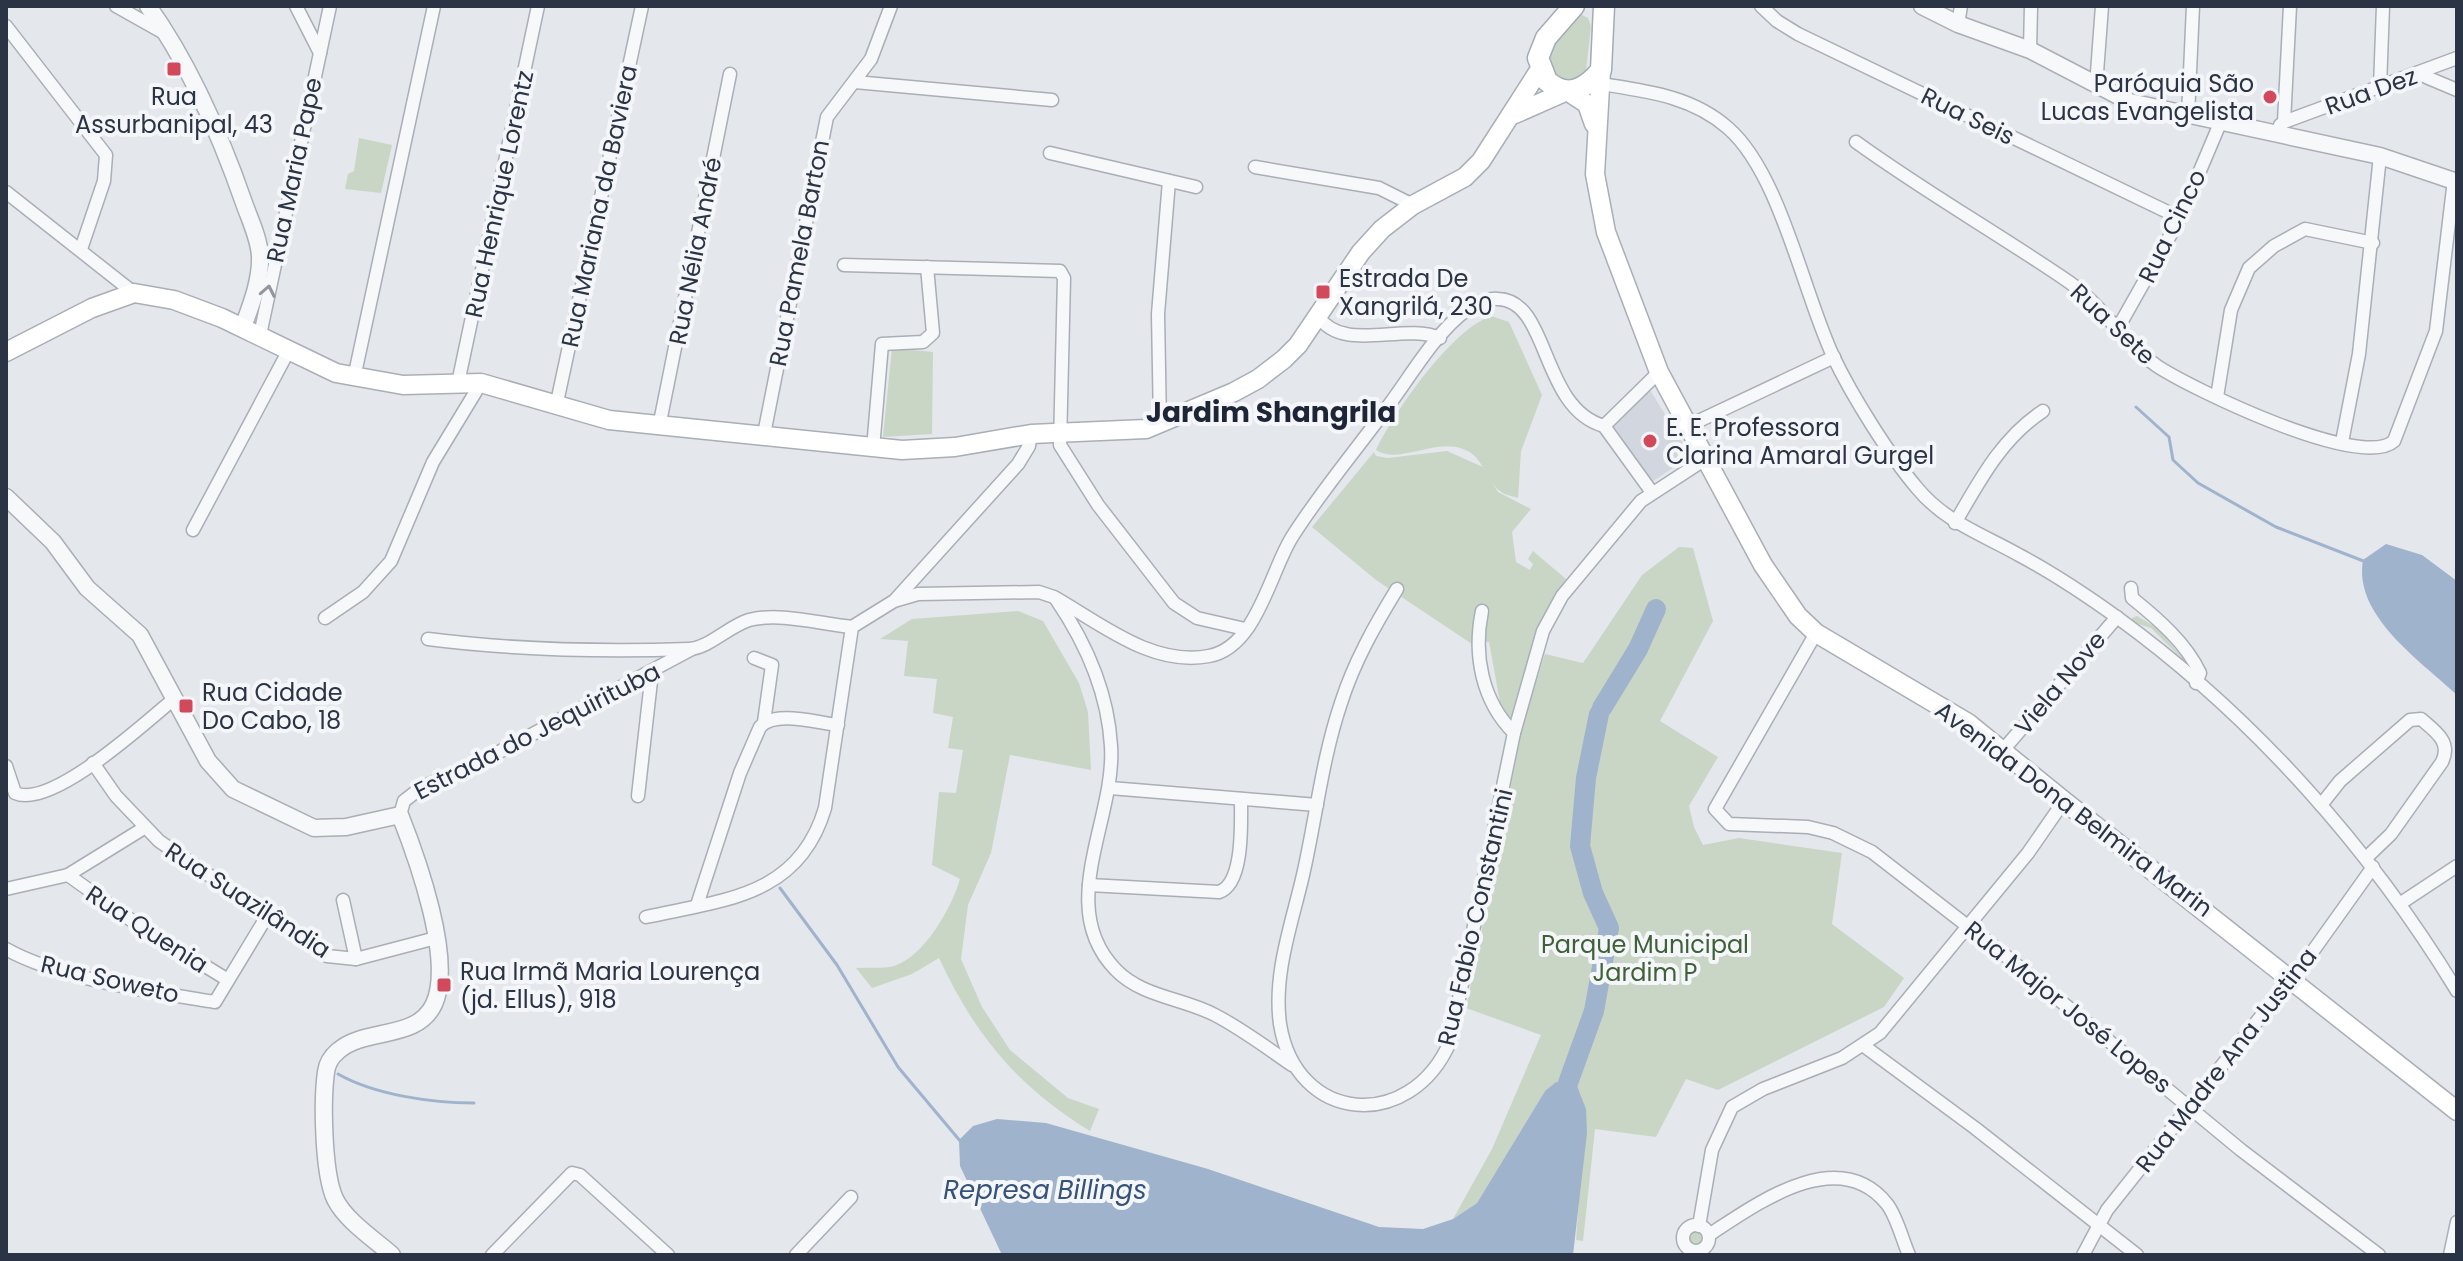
<svg xmlns="http://www.w3.org/2000/svg" width="2463" height="1261" viewBox="0 0 2463 1261" font-family="Poppins,sans-serif">
<style>
.built{fill:#d2d6de}
.green{fill:#c9d6c5}
.water{fill:#9fb4cc}
.lines{fill:none;stroke-linecap:round;stroke-linejoin:round}
.stream{stroke:#9fb4cc;stroke-width:3}
.river{stroke:#9fb4cc;stroke-width:20}
.minor-casing{stroke:#a9aeb7;stroke-width:15}
.tertiary-casing{stroke:#a9aeb7;stroke-width:19}
.secondary-casing{stroke:#a9aeb7;stroke-width:21}
.primary-casing{stroke:#a3abb8;stroke-width:23}
.minor{stroke:#f7f8fa;stroke-width:12}
.tertiary{stroke:#f7f8fa;stroke-width:16}
.secondary{stroke:#fff;stroke-width:18}
.primary{stroke:#fff;stroke-width:20}
.oneway{stroke:#9196a0}
.poi-dot{fill:#d1495b;stroke:#f4f6f9;stroke-width:3}
.labels{text-anchor:middle;dominant-baseline:central;stroke-width:8;stroke-linejoin:round;paint-order:stroke}
.poi-label{font-size:24px;fill:#2b3445;stroke:#f4f6f9;text-anchor:start}
.street-label{font-size:24px;fill:#2b3445;stroke:#f4f6f9}
.park-label{font-size:24px;fill:#3f6138;stroke:#f4f6f9}
.water-label{font-size:26px;font-style:italic;fill:#34527a;stroke:#f4f6f9}
.quarter-label{font-size:28px;font-weight:bold;fill:#1d2536;stroke:#f4f6f9}
</style>
<rect width="100%" height="100%" fill="#e4e7ec"/>
<!-- built -->
<path class="built" d="M1648,387L1691,456L1650,483L1606,425Z"/>
<!-- green -->
<g class="green">
<path d="M1580,14L1588,18L1591,26L1586,71L1584,76L1562,87L1542,50Z"/>
<path d="M359,138L392,145L381,193L345,189L348,174L354,171Z"/>
<path d="M1491,316L1509,322L1542,395L1521,451L1518,498C1513,496 1504,495 1500,491C1485,480 1484,456 1463,449C1435,438 1399,465 1376,450C1394,412 1451,330 1491,316Z"/>
<path d="M892,348L933,352L932,434L883,437Z"/>
<path d="M1447,451L1483,467L1498,492L1531,509L1512,532L1516,562L1530,570L1533,564L1528,559L1533,551L1566,579L1553,599L1513,721H1508L1500,702L1489,642L1472,644L1376,580L1312,527L1374,452L1376,456L1388,458Z"/>
<path d="M1679,547L1693,548L1713,621L1660,721L1718,757L1689,806L1694,827L1703,845L1739,838L1842,853L1832,924L1904,978L1884,1007L1718,1090L1686,1079L1656,1137L1595,1129L1583,1241L1576,1240L1586,1109L1545,1091L1477,1203L1453,1219L1492,1149L1541,1035L1466,1008L1524,720L1545,654L1583,663L1642,575Z"/>
<path d="M1018,611L1043,621L1079,683L1088,712L1091,770L1010,755L991,853L968,905L961,959L982,1007L1010,1050L1068,1098L1099,1109L1090,1131C1016,1085 975,1035 939,958L912,974L872,988L856,968C867,967 882,969 894,966C924,957 952,907 960,879L932,865L939,792L956,793L963,750L948,748L953,717L933,713L937,679L904,676L908,641L880,639L912,619Z"/>
<path d="M2137,616L2157,628L2191,668L2151,628L2132,622V618Z"/>
<circle cx="1696" cy="1238" r="9"/>
</g>
<!-- water -->
<g class="water">
<path d="M2386,544L2422,555L2457,581V695C2421,661 2353,616 2363,560Z"/>
<path d="M1556,1082L1577,1086L1586,1109L1587,1133L1573,1255H1002L960,1166L959,1140L973,1126L997,1119L1046,1123L1208,1169L1379,1227L1423,1229L1453,1219L1477,1203L1545,1091Z"/>
</g>
<g class="lines">
<!-- stream -->
<g class="stream">
<path d="M2136,407L2169,437L2173,460L2198,483L2276,527L2366,562"/>
<path d="M780,888L837,965L898,1067L961,1142"/>
<path d="M338,1074C375,1095 432,1103 474,1103"/>
</g>
<!-- river -->
<g class="river">
<path d="M1602,708L1638,649L1656,609"/>
<path d="M1568,1083L1594,1011L1609,928L1593,893L1580,846L1586,778L1599,714"/>
</g>
<defs>
<g id="minor">
<path d="M116,6L164,33"/>
<path d="M296,6L320,53"/>
<path d="M1761,6L1777,21L1798,34L2180,218"/>
<path d="M1958,24L1961,6"/>
<path d="M6,26L106,155L104,181L81,249"/>
<path d="M2030,50L2031,6"/>
<path d="M2419,74L2457,90"/>
<path d="M855,82L1052,100"/>
<path d="M1601,84C1646,91 1692,96 1728,128C1780,173 1803,292 1833,356C1852,396 1889,455 1917,488C1945,522 1982,534 2019,555C2053,573 2086,595 2118,618C2254,717 2370,848 2457,991"/>
<path d="M2096,86L2102,6"/>
<path d="M2380,87L2383,6"/>
<path d="M2188,116L2193,6"/>
<path d="M2284,122L2457,58"/>
<path d="M2280,125L2284,122L2290,6"/>
<path d="M1856,142C1925,192 1999,234 2069,282C2103,306 2124,343 2157,366C2192,389 2361,471 2394,441L2436,331L2454,180"/>
<path d="M1050,153L1196,187"/>
<path d="M1255,167L1379,188L1413,205"/>
<path d="M6,192L134,293"/>
<path d="M844,265L1060,271L1064,278L1060,445L1098,505L1174,603L1197,618L1245,629"/>
<path d="M1318,316C1343,354 1403,322 1440,338"/>
<path d="M2118,328L2180,218L2221,121"/>
<path d="M260,335L330,6"/>
<path d="M354,378L434,6"/>
<path d="M458,383L538,6"/>
<path d="M2217,397L2231,310L2249,268L2274,246L2305,229L2373,243"/>
<path d="M556,407L642,6"/>
<path d="M1160,424L1158,314L1169,181"/>
<path d="M1688,426L1834,357"/>
<path d="M659,427L730,74"/>
<path d="M764,434L827,117L871,59L891,6"/>
<path d="M2342,442L2359,354L2380,156"/>
<path d="M873,448L882,344L923,342L933,333L927,267"/>
<path d="M1651,491L1604,426L1659,372"/>
<path d="M1955,523C1980,480 2001,439 2043,411"/>
<path d="M193,530L289,350"/>
<path d="M2131,588L2132,598C2158,619 2186,643 2200,673L2196,683"/>
<path d="M1397,589C1375,625 1354,662 1341,703C1322,759 1316,818 1303,875C1292,923 1273,974 1280,1024C1296,1124 1410,1133 1450,1042L1514,733L1543,631L1562,596L1641,501L1707,458"/>
<path d="M1056,599C1086,643 1108,694 1111,746C1116,819 1054,907 1116,970C1142,997 1183,998 1215,1015C1242,1029 1267,1048 1292,1065"/>
<path d="M895,600L1018,464L1029,446L1031,434"/>
<path d="M1482,611C1473,655 1482,701 1514,733"/>
<path d="M325,618L363,592L391,561L433,462L481,383"/>
<path d="M1816,633L1715,809L1729,824L1808,827L1833,833L1872,852L2001,952L2241,1150L2379,1255"/>
<path d="M428,639C515,650 601,652 689,649C709,648 729,626 749,620C780,612 820,624 852,627"/>
<path d="M754,658L772,665L764,722"/>
<path d="M2004,749L2117,617"/>
<path d="M93,763L116,796L159,841L327,956L356,959L436,938"/>
<path d="M6,766L15,793C51,810 146,722 175,698"/>
<path d="M1110,788L1317,805"/>
<path d="M638,796L652,672"/>
<path d="M2321,805L2340,781L2410,720L2421,719C2435,731 2452,742 2442,762L2391,834L2366,858"/>
<path d="M400,815L404,801L422,787L469,768L692,649"/>
<path d="M68,875L138,925L228,980"/>
<path d="M1089,885L1219,892C1244,884 1241,823 1241,799"/>
<path d="M6,889L68,875L144,828"/>
<path d="M343,900L356,959"/>
<path d="M2401,903L2457,866"/>
<path d="M697,905L740,773L760,727C775,710 817,723 838,725"/>
<path d="M646,917C723,900 799,897 825,808L852,627L894,601L918,594L1039,592L1054,597C1100,623 1152,667 1209,656C1257,647 1270,572 1292,537C1321,491 1357,449 1389,405C1412,374 1434,335 1465,311C1474,303 1486,298 1498,299C1550,300 1540,408 1604,426"/>
<path d="M6,949C59,979 154,992 215,1002L267,916"/>
<path d="M1864,1046L1975,1128L2137,1255"/>
<circle cx="1696" cy="1238" r="13"/>
<path d="M1699,1226L1712,1150L1732,1107L1763,1089L1842,1058L1880,1033L2028,853L2064,801"/>
<path d="M1709,1235C1755,1205 1838,1143 1887,1204C1897,1217 1902,1239 1909,1255"/>
<path d="M492,1255L572,1173L580,1175L668,1255"/>
<path d="M796,1255L851,1197"/>
<path d="M2083,1255L2107,1210L2313,951L2373,867"/>
<path d="M2450,1255L2457,1222"/>
</g>
<g id="tertiary">
<path d="M148,6C190,65 220,134 244,203C250,220 259,238 260,256C261,280 251,305 243,327"/>
<path d="M1922,6L1958,24L2030,50L2130,102L2380,156L2457,182"/>
<path d="M6,497L53,542L87,588L140,635L208,761L233,789L314,828L346,827L400,815C417,858 454,960 434,1004C417,1041 365,1027 338,1051C332,1056 327,1064 326,1072C322,1101 323,1173 335,1199C346,1221 374,1239 392,1255"/>
</g>
<g id="secondary">
<path d="M1601,70L1595,174L1606,232L1659,372L1763,565L1798,616L1816,633L1968,723L2064,801L2457,1111"/>
<path d="M1515,114L1567,91L1587,104L1594,124"/>
<path d="M6,352L92,308L134,293L174,300L222,318L336,373L403,385L481,383L609,420L902,450L955,447L1031,434L1146,429L1234,392L1258,379L1284,359L1298,345L1361,252L1382,229L1413,205L1465,177L1481,161L1540,69"/>
</g>
<path id="primary" d="M1574,6L1546,38L1538,58L1547,81C1567,99 1586,89 1601,70L1604,6"/>
</defs>
<!-- minor casing -->
<use href="#minor" class="minor-casing"/>
<!-- tertiary casing -->
<use href="#tertiary" class="tertiary-casing"/>
<!-- secondary casing -->
<use href="#secondary" class="secondary-casing"/>
<!-- primary casing -->
<use href="#primary" class="primary-casing"/>
<!-- minor -->
<use href="#minor" class="minor"/>
<!-- tertiary -->
<use href="#tertiary" class="tertiary"/>
<!-- secondary -->
<use href="#secondary" class="secondary"/>
<!-- primary -->
<use href="#primary" class="primary"/>
</g>
<!-- one-way arrows -->
<defs><path id="oneway-chevron" d="M-2-3.5L2.5 0L-2 3.5" fill="none" stroke-width="1.6" stroke-linecap="round" stroke-linejoin="round" transform="scale(2)"/></defs>
<use class="oneway" href="#oneway-chevron" transform="translate(268 291) rotate(-79)"/>
<!-- markers -->
<g class="poi-dot">
<rect x="166" y="61" width="16" height="16" rx="4"/>
<circle cx="2270" cy="97" r="8"/>
<rect x="1315" y="284" width="16" height="16" rx="4"/>
<circle cx="1650" cy="441" r="8"/>
<rect x="178" y="698" width="16" height="16" rx="4"/>
<rect x="436" y="977" width="16" height="16" rx="4"/>
</g>
<g class="labels">
<!-- poi labels -->
<g class="poi-label">
<text x="2254" y="83" text-anchor="end">Paróquia São<tspan x="2254" dy="28">Lucas Evangelista</tspan></text>
<text x="174" y="96" text-anchor="middle">Rua<tspan x="174" dy="28">Assurbanipal, 43</tspan></text>
<text x="1339" y="278">Estrada De<tspan x="1339" dy="28">Xangrilá, 230</tspan></text>
<text x="1666" y="427">E. E. Professora<tspan x="1666" dy="28">Clarina Amaral Gurgel</tspan></text>
<text x="202" y="692">Rua Cidade<tspan x="202" dy="28">Do Cabo, 18</tspan></text>
<text x="460" y="971">Rua Irmã Maria Lourença<tspan x="460" dy="28">(jd. Ellus), 918</tspan></text>
</g>
<!-- street labels -->
<g class="street-label">
<text transform="translate(2371 91) rotate(-20)">Rua Dez</text>
<text transform="translate(1968 116) rotate(26)">Rua Seis</text>
<text transform="translate(294 170) rotate(-78)">Rua Maria Pape</text>
<text transform="translate(499 194) rotate(-78)">Rua Henrique Lorentz</text>
<text transform="translate(599 206) rotate(-78)">Rua Mariana da Baviera</text>
<text transform="translate(2172 226) rotate(-64)">Rua Cinco</text>
<text transform="translate(695 251) rotate(-79)">Rua Nélia André</text>
<text transform="translate(799 253) rotate(-79)">Rua Pamela Barton</text>
<text transform="translate(2113 324) rotate(43)">Rua Sete</text>
<text transform="translate(2060 683) rotate(-50)">Viela Nove</text>
<text transform="translate(537 731) rotate(-27)">Estrada do Jequirituba</text>
<text transform="translate(2074 809) rotate(37)">Avenida Dona Belmira Marin</text>
<text transform="translate(248 900) rotate(33)">Rua Suazilândia</text>
<text transform="translate(1475 917) rotate(-77)">Rua Fabio Constantini</text>
<text transform="translate(147 929) rotate(33)">Rua Quenia</text>
<text transform="translate(110 979) rotate(13)">Rua Soweto</text>
<text transform="translate(2068 1007) rotate(39)">Rua Major José Lopes</text>
<text transform="translate(2226 1060) rotate(-52)">Rua Madre Ana Justina</text>
</g>
<!-- park labels -->
<g class="park-label">
<text x="1645" y="944">Parque Municipal<tspan x="1645" dy="28">Jardim P</tspan></text>
</g>
<!-- water labels -->
<g class="water-label">
<text x="1045" y="1190">Represa Billings</text>
</g>
<!-- quarter labels -->
<g class="quarter-label">
<text x="1271" y="412">Jardim Shangrila</text>
</g>
</g>
<!-- border -->
<rect width="2463" height="1261" fill="none" stroke="#2b3445" stroke-width="16"/>
</svg>
